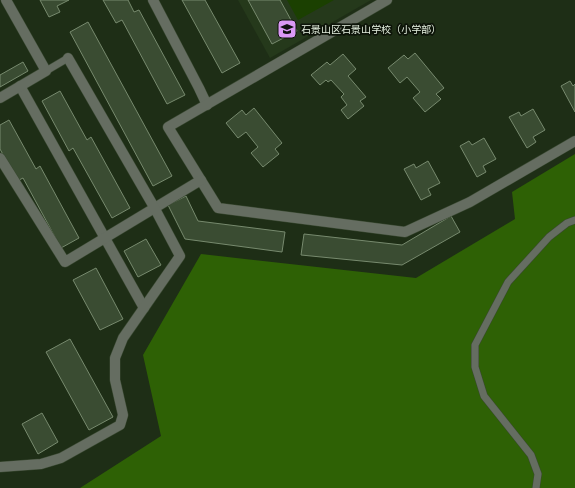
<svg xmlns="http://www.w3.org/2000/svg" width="575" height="488" viewBox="0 0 575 488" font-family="'Public Sans','Noto Sans SC',sans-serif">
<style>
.built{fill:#25391b}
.green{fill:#1b4001}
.forest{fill:#2e6105}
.building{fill:#3a4c32;stroke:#778a6e}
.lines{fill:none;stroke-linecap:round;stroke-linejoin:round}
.lane-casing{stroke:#3a4932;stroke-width:8}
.street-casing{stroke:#3a4932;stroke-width:11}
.lane{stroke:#656d61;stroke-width:7}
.street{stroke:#656d61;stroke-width:10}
.labels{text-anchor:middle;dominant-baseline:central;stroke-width:3.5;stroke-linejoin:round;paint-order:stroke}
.poi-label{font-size:10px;fill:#e5f0e0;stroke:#0d1409;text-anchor:start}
</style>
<rect width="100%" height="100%" fill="#1e2e16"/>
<!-- built -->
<path class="built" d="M238,0H371L270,58Z"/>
<!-- green -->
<path class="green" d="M287,0H334L298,20Z"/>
<!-- forest -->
<path class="forest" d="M575,154V488H80L161,436L143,355L201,254L416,278L515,219L512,192Z"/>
<!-- building -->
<g class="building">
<path d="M40,0H69L57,6L60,12L49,17Z"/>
<path d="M103,0H128L134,12L139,10L185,95L167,104L122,20L116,23Z"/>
<path d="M182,0H205L240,63L222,73Z"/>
<path d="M248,0H280L297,31L272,44Z"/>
<path d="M88,22L172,176L153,186L70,32Z"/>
<path d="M415,53L444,88L436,94L441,99L425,112L413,98L420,92L407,77L400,83L388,68L404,55L408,59Z"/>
<path d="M343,54L356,69L348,76L366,97L360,101L364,106L348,119L341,110L347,105L341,97L344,94L331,80L328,82L326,80L320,85L311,75L327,62L330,65Z"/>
<path d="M23,62L28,71L0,87V75Z"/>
<path d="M570,81L573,86L575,84V112L561,86Z"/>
<path d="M60,91L87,140L91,137L130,208L112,218L73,148L69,151L42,101Z"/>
<path d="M254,108L282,143L275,149L279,154L263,167L251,153L258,147L246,132L238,138L226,123L242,110L246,115Z"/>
<path d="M533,109L545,130L533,137L536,142L527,148L509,117L519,112L521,116Z"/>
<path d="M9,120L36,169L40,166L79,238L61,248L23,178L17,181L0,149V125Z"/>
<path d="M484,138L496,159L483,166L486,172L477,177L460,146L469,141L472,145Z"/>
<path d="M428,161L440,183L428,189L431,195L421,200L404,169L414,164L416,168Z"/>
<path d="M186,196L198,221L285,232L282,252L185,239L168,205Z"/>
<path d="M451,216L460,232L402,265L301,255L304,234L402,245Z"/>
<path d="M146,239L161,265L138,277L124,251Z"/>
<path d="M96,268L123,319L100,330L73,280Z"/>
<path d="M70,339L113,417L89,430L46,352Z"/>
<path d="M42,413L58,442L38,454L22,424Z"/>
</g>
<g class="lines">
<defs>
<g id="lane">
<path d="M46,71L68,58"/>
<path d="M536,488L538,474L531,455L484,396L475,367V345L508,282L549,237L567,223L575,220"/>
</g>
<g id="street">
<path d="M153,0L199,88L207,105"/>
<path d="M387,0L168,127L218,208L405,232L470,202L575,141"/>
<path d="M20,86L144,308"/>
<path d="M0,98L46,71L6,0"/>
<path d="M0,158L65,262L201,180"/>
<path d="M0,467L41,464L61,458L120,425L123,415L115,380V358L123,338L180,256L154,207L68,58"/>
</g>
</defs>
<!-- lane casing -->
<use href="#lane" class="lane-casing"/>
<!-- street casing -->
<use href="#street" class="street-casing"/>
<!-- lane -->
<use href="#lane" class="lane"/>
<!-- street -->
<use href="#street" class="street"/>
</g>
<!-- icons -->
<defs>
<symbol id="school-square" viewBox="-11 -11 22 22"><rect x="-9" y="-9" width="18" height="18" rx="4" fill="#db99f5" stroke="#0d1409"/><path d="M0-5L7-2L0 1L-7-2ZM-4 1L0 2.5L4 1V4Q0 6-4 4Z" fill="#111"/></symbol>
</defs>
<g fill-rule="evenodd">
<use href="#school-square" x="276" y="18" width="22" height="22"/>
</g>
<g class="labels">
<!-- poi labels -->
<g class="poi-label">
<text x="301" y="29">石景山区石景山学校（小学部）</text>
</g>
</g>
</svg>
